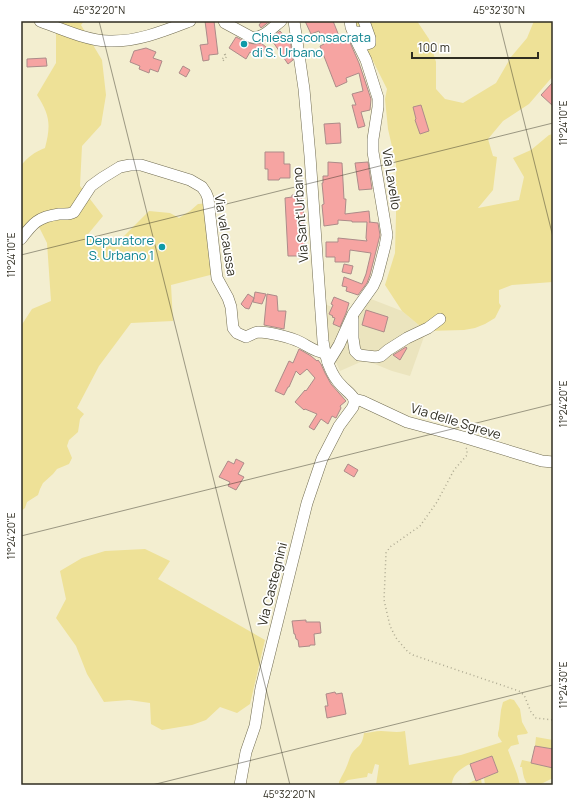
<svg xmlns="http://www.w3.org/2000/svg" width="574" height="806" viewBox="0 0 574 806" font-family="Manrope,sans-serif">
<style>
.built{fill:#ebe4be}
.green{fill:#eee197}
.building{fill:#f6a4a2;stroke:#ac8b89}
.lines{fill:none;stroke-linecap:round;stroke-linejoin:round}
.minor-casing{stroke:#716c51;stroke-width:12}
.path{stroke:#ada991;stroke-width:1.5;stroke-dasharray:1 3;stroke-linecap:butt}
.minor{stroke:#fff;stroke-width:11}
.ticks{fill:none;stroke:#2f2d21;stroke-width:1;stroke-opacity:0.45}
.culture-dot{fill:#0f9aa8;stroke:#fff;stroke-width:1.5}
.labels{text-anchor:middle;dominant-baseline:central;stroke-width:3.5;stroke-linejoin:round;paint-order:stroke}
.culture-label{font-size:13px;fill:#0d838f;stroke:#fff;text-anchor:start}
.street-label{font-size:13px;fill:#2f2d21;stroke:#fff}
.neatline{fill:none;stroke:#2f2d21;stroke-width:1.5}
.ticks-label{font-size:10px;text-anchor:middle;fill:#2f2d21}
</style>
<rect width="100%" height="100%" fill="#f3eed0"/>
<!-- built -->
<path class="built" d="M371,299L402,311L426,331L410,376L392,371L365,360L340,371L330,349L324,304L356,315Z"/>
<!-- green -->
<g class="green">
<path d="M34,21H84L81,25L102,60L106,95L101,125L82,146L80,186L103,216L84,239L120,240L149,211L170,213L179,218L190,211L198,204L211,203L218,273L171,285L173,321L131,323L99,366L77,408L84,414L80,419L78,432L69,440L67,446L72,458L69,464L57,469L53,474L43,483L40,489L38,495L27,502L25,508L21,511V326L32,309L51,301L47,243L39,227L21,235V166C27,157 35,152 45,148C51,125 50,115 37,95L56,63V29Z"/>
<path d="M352,21H417L429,39L436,62V89L445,99L463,103L496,83L511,57L527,38L534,21H553V76L529,104L503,121L488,139L493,156L497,157L493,190L478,208L519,200L524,177L513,158L531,150L549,135L553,134V282L512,285L499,290V303L501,306L495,318L485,324L475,328L464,330L426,331L402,311L385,285L395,253L396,215V164L388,129L385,99L387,89L373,61L352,24Z"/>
<path d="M145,549L170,561L158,579L265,640L250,704L237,713L220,707L206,720L192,725L162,730L151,724L150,703L129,700L104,702L87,674L76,646L56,618L66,599L60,571L82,558L105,551Z"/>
<path d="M510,699L514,700L520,709L522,722L528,733L526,734L518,735L517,736L519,744L511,746L508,750L517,774L520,785H485L484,778L498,772L492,756C478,761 452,767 452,785H376L379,765L375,764L372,774L368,773L367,777L348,780L341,785H339V782C341,777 344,773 346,768C348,764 349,759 351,755C357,745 362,748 364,733C369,733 375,731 381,731C389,731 396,733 405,731L409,765L461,755L502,742L498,736V733L499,729L501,710L503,702Z"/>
<path d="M536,737L553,740V749L535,746Z"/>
<path d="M522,760L531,762L532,763L553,768V778L539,785H528C524,780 523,774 522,767H520Z"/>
<path d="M481,779L482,785H459L460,783L465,785L475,780L476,781Z"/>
</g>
<!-- building -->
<g class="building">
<path d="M205,21H214L218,54L209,55V60L203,61L200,45L208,44Z"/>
<path d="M262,21H270L261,28L259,25Z"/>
<path d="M305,21H333L341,41L348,38L359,63L371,99L370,110L361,112L365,126L358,128L352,105H356L352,94L363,91L359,73L346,78L347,82L336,87L320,46L324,44L319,31L311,34Z"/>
<path d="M280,31L284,36L286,35L290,39L293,60L288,64L271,39L269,43L267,41Z"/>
<path d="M236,37L248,43L255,44L261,43L266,47L259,58L250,52L246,59L229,48Z"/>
<path d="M146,48L156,52L153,58L162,61L158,72L150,69L149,73L139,69L140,66L130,62L134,51Z"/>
<path d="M46,58L47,66L27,67V59Z"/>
<path d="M183,66L190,70L186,77L179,73Z"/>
<path d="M553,82V106L541,95Z"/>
<path d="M421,105L429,131L420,134L415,120L416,119L413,107Z"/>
<path d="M340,123L341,143L326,144L324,124Z"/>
<path d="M265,152H284V164H290V178H280L279,180H268V169H265Z"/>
<path d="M328,162L342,163L344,199H346L345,214L369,211L370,222H369L378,223L380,235L370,275L367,283L358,295L346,291L347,287L342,286L344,277L362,284L366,274L371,253L350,250L349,262H335V257H326V242H338V238L367,241L366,238L367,222H352V221L338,220V224L324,226L322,205L324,204L322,183H323V176H328Z"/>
<path d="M368,162L372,189L359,190L355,163Z"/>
<path d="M292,195H301L302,201H303L305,256H288L285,198L292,197Z"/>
<path d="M344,264L353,266L351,274L342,272Z"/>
<path d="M255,292L266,294L262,304L253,302L254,298L249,309L245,308L241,304L248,294L254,298Z"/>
<path d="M267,294L277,296L278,311H286L284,329L264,325Z"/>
<path d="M334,297L349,303L346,313L340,327L333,324L335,318L332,317L333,316L329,314L333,305L331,304Z"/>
<path d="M366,310L388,317L384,332L362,325Z"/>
<path d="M406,347L407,348L400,360L393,355Z"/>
<path d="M299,349L311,356L317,361L318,360L321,364L325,373L331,384L346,401L340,406L341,408L336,418L332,416L328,424L321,419L314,430L309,427L317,414L305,409L304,410L295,402L305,390L306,391L315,378L307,369L300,375L296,371L289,387H288L284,395L275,391L289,361L293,363Z"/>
<path d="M236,459L244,463L238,474L244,477L236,490L228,486L230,482L219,477L228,461L234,464Z"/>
<path d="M348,464L358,470L354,477L344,471Z"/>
<path d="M306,620V622H320L321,633L314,634L315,645H310V646L299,647L298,640L296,639L295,634H294L292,621Z"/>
<path d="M335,692L336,694L342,693L346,714L327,718L325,706H328L326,694Z"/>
<path d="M535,746L553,749V768L531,763Z"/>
<path d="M492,756L498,772L476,781L470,764Z"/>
</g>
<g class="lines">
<defs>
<g id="minor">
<path d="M40,21C59,28 88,41 109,41C137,42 164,31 190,21"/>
<path d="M224,21L225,23L251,37C262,40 273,27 281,21"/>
<path d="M294,21L304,89L310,156L323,341C325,355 330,374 341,385C345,390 351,393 354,399"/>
<path d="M358,32L363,42L367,44L370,43V38L364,21"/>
<path d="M21,239C33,223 38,217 59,214C64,214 69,215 74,212L91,186L102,178L120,167L130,165H141L190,180L202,187L206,193L208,198L217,278L228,298L231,307L233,328L237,333L246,337C250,335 254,333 258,332C268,332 290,337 300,342C308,346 315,352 325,353"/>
<path d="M353,319V338L355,351L359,355L376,357L381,356L388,350L407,338L428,328L440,319"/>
<path d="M328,363L339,345L353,314L373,286L377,277L385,246L387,235L373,152V139L378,107V98L366,60L357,42L351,27L350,21"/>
<path d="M354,399L362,401L407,422L463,437L542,461L553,462"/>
<path d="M240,785L246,752L255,726L261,688L307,503L322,459L339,426L353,407L354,403V399"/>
</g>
</defs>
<!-- minor casing -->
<use href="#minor" class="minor-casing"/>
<!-- path -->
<g class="path">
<path d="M225,54L227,56L223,61L222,60Z"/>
<path d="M466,448L467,449V455L454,470L437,502L420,526L390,547L386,553L384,600L390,626L396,638L408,652L413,655L519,691L524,695L531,712L536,718L553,720"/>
</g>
<!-- minor -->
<use href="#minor" class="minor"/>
</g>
<!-- ticks -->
<path class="ticks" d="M99,21L290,785M499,21L553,237M21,255L553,123M21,536L553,404M152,785L553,685"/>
<!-- markers -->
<g class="culture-dot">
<circle cx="244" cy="44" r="4"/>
<circle cx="162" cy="247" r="4"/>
</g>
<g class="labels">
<!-- culture labels -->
<g class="culture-label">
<text x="252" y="37">Chiesa sconsacrata<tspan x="252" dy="15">di S. Urbano</tspan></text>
<text x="154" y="240" text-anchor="end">Depuratore<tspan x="154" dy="15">S. Urbano 1</tspan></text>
</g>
<!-- street labels -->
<g class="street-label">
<text transform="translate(392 179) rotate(81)">Via Lavello</text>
<text transform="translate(300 215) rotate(-94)">Via Sant'Urbano</text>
<text transform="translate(226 235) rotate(81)">Via val caussa</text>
<text transform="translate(456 421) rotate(17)">Via delle Sgreve</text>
<text transform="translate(272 584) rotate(-76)">Via Castegnini</text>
</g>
</g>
<!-- border -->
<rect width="574" height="806" fill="none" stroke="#ffffff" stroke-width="44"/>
<!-- scale -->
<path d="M412 52v6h126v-6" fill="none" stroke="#2f2d21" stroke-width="2"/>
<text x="418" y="52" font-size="12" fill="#2f2d21" stroke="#ffffff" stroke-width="3" paint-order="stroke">100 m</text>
<rect x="22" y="22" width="530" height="762" class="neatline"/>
<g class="ticks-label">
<text x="99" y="14">45°32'20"N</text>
<text x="499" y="14">45°32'30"N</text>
<text transform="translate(563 123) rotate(-90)" y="4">11°24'10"E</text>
<text transform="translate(11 255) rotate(-90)" y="4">11°24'10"E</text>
<text transform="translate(563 404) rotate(-90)" y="4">11°24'20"E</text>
<text transform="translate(11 536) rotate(-90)" y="4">11°24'20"E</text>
<text transform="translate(563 685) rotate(-90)" y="4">11°24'30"E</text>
<text x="289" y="798">45°32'20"N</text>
</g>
</svg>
